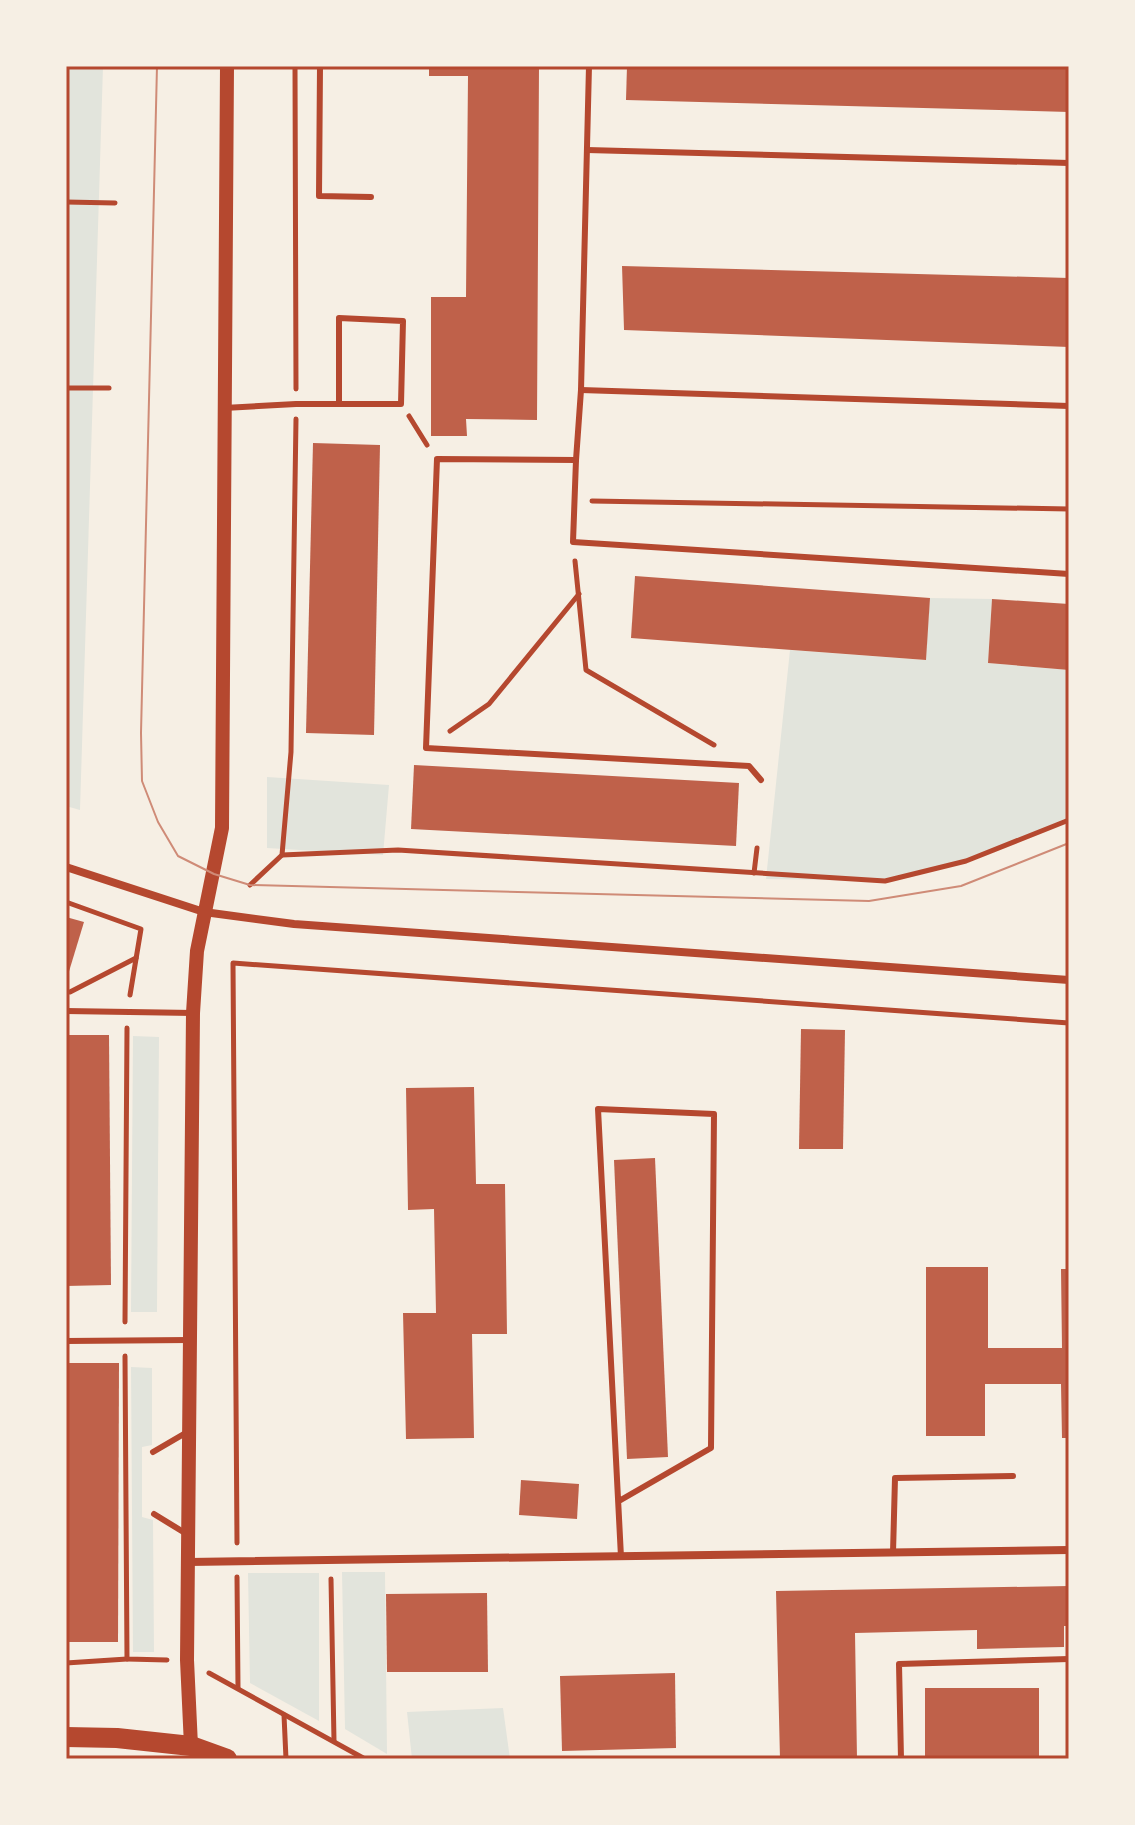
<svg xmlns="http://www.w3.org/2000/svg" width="1135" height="1825" viewBox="0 0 1135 1825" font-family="'Golos Text',sans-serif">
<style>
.green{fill:#e2e4dc}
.building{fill:#bf614a}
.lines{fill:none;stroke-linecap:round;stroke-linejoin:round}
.path{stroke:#b5482f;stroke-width:5}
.service{stroke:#b5482f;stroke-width:6}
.minor{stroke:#b5482f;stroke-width:8}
.tertiary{stroke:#b5482f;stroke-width:14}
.primary{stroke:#b5482f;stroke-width:20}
.tram{stroke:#cf8b77;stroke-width:2}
.neatline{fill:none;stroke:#b5482f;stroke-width:3}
</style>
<rect width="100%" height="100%" fill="#f6efe4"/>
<!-- green -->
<g class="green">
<path d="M66,66H103L80,810L66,806Z"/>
<path d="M930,598L992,599L988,663L1069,670V820L966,861L885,881L766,879L790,650L925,660Z"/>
<path d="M267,777L389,785L383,855L267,848Z"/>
<path d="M133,1036L159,1037L157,1312H131Z"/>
<path d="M131,1367L152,1368V1445L142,1447V1517L153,1520L154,1652H133Z"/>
<path d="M342,1572H385L387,1754L345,1729Z"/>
<path d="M248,1573H319V1721L250,1683Z"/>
<path d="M503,1708L510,1759H412L407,1712Z"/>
</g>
<!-- building -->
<g class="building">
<path d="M429,66H539L537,420L466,419L467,436H431V297H466L468,76H429Z"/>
<path d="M627,66H1069V112L626,100Z"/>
<path d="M622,266L1069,278V347L624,330Z"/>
<path d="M313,443L380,445L374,735L306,733Z"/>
<path d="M635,576L930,598L926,660L631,638Z"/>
<path d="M992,599L1069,604V670L988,663Z"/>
<path d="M414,765L739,783L736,846L411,829Z"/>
<path d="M66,917L84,922L67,978H66Z"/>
<path d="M801,1029L845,1030L843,1149H799Z"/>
<path d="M66,1035H109L111,1285L66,1286Z"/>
<path d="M474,1087L476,1184H505L507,1334H472L474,1438L406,1439L403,1313H436L434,1209L408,1210L406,1088Z"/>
<path d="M655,1158L668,1457L627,1459L614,1160Z"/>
<path d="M926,1267H988V1348H1062L1061,1269H1069V1438H1062L1061,1384H985V1436H926Z"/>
<path d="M66,1363H119L118,1642H66Z"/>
<path d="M521,1480L579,1484L577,1519L519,1515Z"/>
<path d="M1069,1586V1626H1064V1647L977,1649V1630L855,1633L857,1759H780L776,1591Z"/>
<path d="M487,1593L488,1672H387L386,1594Z"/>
<path d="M675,1673L676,1748L562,1751L560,1676Z"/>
<rect x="925" y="1688" width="114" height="71"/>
</g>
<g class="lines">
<!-- path -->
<g class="path">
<path d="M295,66L296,389"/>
<path d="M66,202L115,203"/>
<path d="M66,388H109"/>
<path d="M409,416L427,445"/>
<path d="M592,501L1069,509"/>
<path d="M575,561L586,670L714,745"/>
<path d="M450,731L489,704L579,594"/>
<path d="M282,855L398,850L885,881L966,861L1069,820"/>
<path d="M754,873L757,848"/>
<path d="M250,885L282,855L291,752L296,419"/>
<path d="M66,902L141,929L130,995"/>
<path d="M70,992L136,958"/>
<path d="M125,1322L127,1028"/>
<path d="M125,1356L127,1659L167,1660"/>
<path d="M237,1543L233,963L1069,1023"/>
<path d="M237,1577L238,1688"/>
<path d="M331,1579L334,1741"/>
<path d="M66,1663L127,1659"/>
<path d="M209,1673L365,1759"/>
<path d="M284,1715L286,1759"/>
</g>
<!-- service -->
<g class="service">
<path d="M320,66L319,196L371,197"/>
<path d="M589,66L581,390L576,460L573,542L1069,574"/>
<path d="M587,150L1069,163"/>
<path d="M581,390L1069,406"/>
<path d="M224,408L296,404H401L403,321L339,318V403"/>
<path d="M576,460L437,459L426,748L749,766L761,780"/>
<path d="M66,1011L193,1013"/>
<path d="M66,1341L189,1340"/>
<path d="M153,1452L189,1431"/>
<path d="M619,1501L711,1448L714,1114L598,1109L621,1557"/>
<path d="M154,1514L185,1533"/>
<path d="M893,1553L895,1478L1013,1476"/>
<path d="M901,1759L899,1664L1069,1659"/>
</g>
<!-- minor -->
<g class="minor">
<path d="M66,867L204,912L294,924L1069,980"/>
<path d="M189,1562L1069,1550"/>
</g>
<!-- tertiary -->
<path class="tertiary" d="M191,1746L187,1660L193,1013L197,951L222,828L227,66"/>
<!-- primary -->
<path class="primary" d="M66,1737L117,1738L191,1746L227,1759"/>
<!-- tram -->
<path class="tram" d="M157,66L141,733L142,781L158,822L178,856L214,874L250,885L869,901L961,886L1069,843"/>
</g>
<!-- border -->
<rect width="1135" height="1825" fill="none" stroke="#f6efe4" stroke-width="136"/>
<rect x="68" y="68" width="999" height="1689" class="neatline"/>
</svg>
